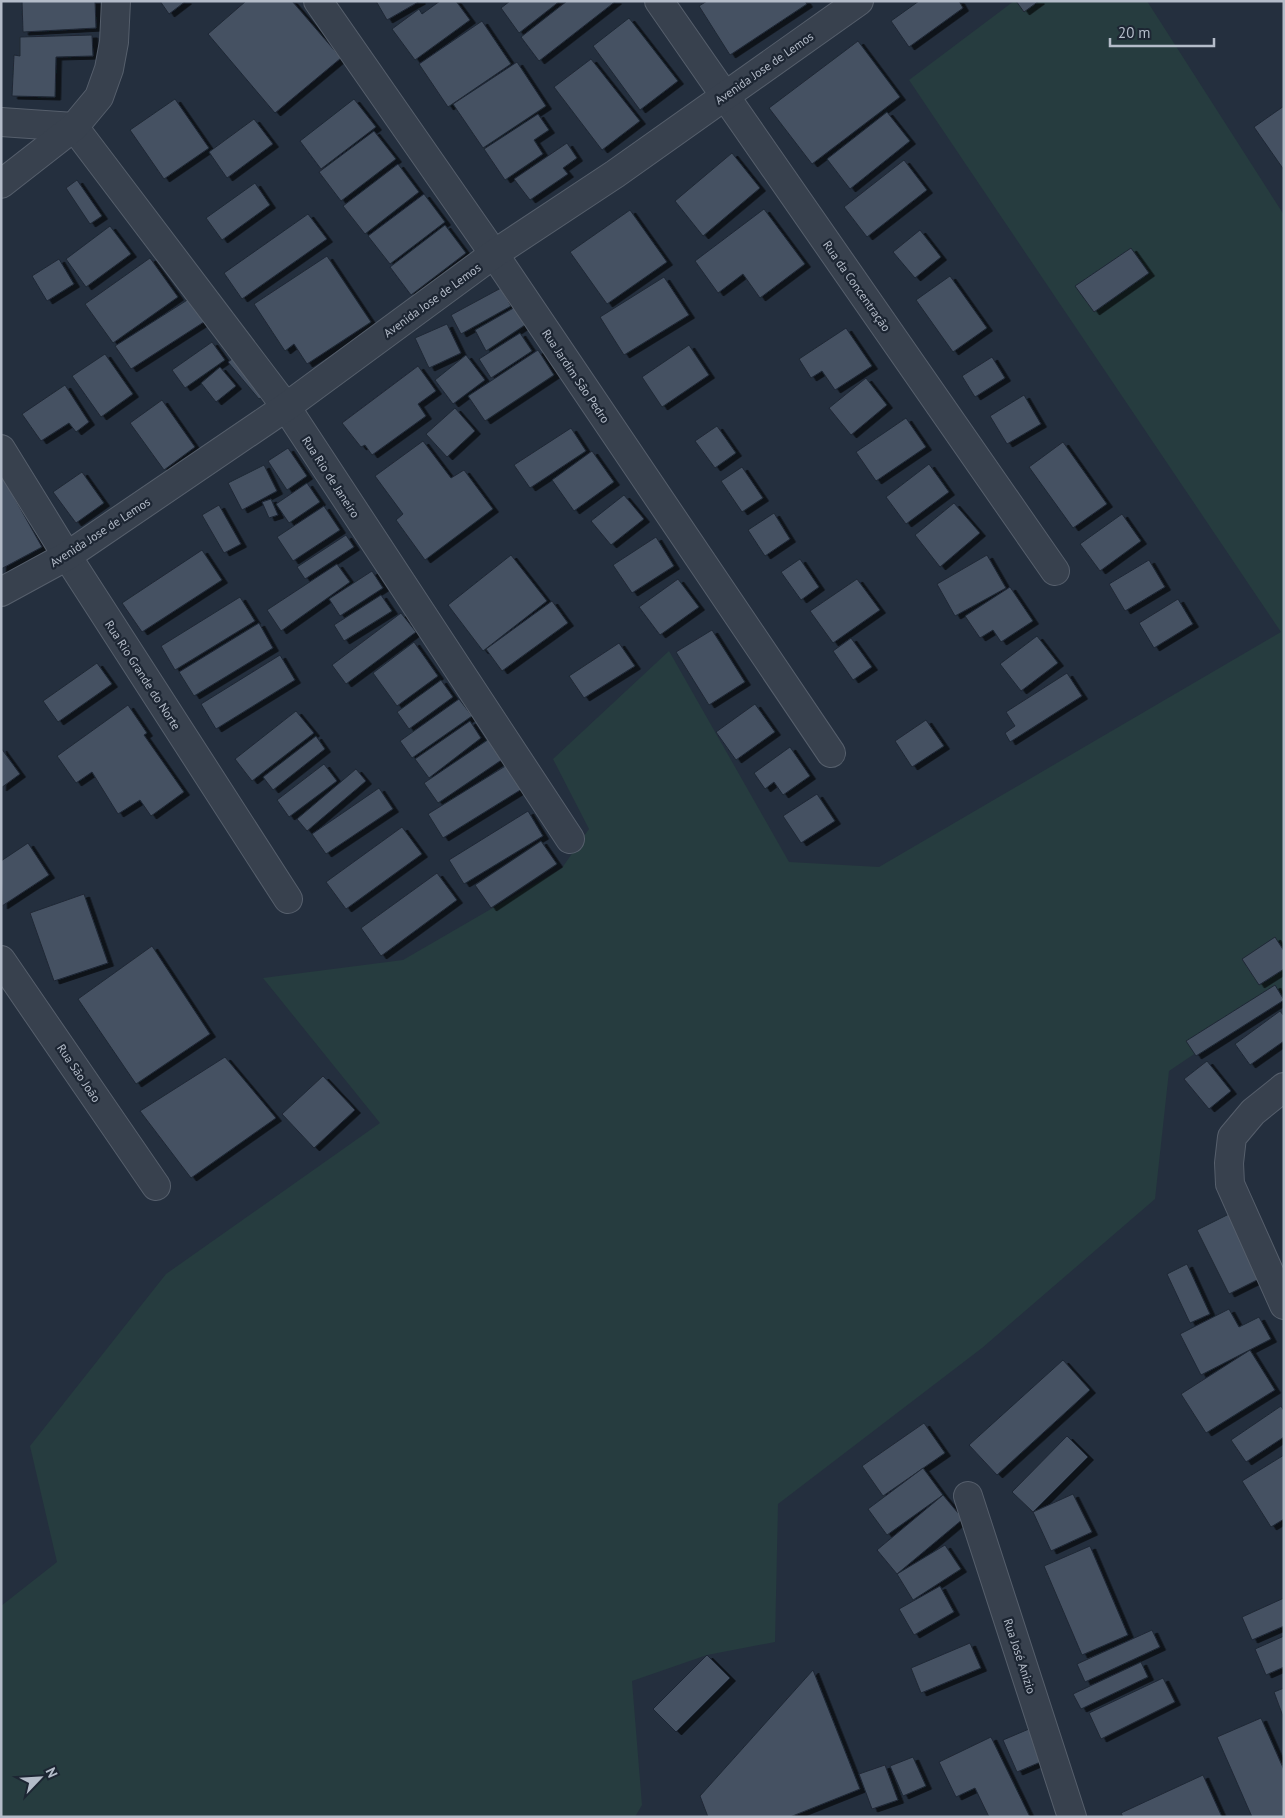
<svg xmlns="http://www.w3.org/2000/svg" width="1285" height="1818" viewBox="0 0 1285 1818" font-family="'PT Sans',sans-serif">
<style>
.green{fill:#263c3f}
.building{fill:#455162;stroke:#1f2835;filter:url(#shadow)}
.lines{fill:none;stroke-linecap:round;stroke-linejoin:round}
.minor-casing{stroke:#565f6c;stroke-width:30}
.minor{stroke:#38414e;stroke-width:28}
.labels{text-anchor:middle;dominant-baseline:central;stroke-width:4.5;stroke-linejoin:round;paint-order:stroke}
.street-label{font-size:12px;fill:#b4bcc9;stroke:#1d2633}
</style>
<defs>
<filter id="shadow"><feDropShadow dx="5.5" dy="3" stdDeviation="0" flood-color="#0009"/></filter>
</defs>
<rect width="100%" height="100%" fill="#242f3e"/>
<!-- green -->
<path class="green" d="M1014,1H1147L1284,215V1001L1267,1005L1169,1071L1155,1199L982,1348L778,1504L775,1642L707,1655L632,1681L642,1805L635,1817H1V1606L57,1562L30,1446L166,1274L380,1123L263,978L403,960L562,868L589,829L553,759L669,651L789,862L879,867L1281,632L909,80Z"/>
<!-- building -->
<g class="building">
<path d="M22,1H95L96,28L23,32Z"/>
<path d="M160,1H186L169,14Z"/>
<path d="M246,1H292L341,58L275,113L208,34Z"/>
<path d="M376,1H420L387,20Z"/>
<path d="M440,1H456L470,20L415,60L392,29L419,9L422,14Z"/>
<path d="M510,1H560L519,33L501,8Z"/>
<path d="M567,1H616L539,61L521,37Z"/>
<path d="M707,1H805L807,4L730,55L699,6Z"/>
<path d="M919,1H959L963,8L909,47L891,21Z"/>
<path d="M1016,1H1039L1024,12Z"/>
<path d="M629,18L678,81L640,110L593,46Z"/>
<path d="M482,21L511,64L448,107L419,64Z"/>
<path d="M92,35L93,56L56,57L55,97L12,96L14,55L20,56V37Z"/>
<path d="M858,41L900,97L812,164L769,108Z"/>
<path d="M591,59L640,121L602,150L554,87Z"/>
<path d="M517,62L546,106L483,148L453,104Z"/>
<path d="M175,99L209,148L164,179L130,130Z"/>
<path d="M354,99L376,127L321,169L300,141Z"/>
<path d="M1284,106V170L1254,127Z"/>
<path d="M887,112L910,141L850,189L827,159Z"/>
<path d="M538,114L549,130L534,140L543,154L505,180L484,149Z"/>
<path d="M254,119L273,144L227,178L209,152Z"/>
<path d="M374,131L396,159L341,201L319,172Z"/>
<path d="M567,143L577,158L563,168L568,174L530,200L514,179Z"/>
<path d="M732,153L760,188L703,236L675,201Z"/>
<path d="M904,160L927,190L867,237L844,207Z"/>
<path d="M398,164L419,192L365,234L343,206Z"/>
<path d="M77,180L102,216L90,224L66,188Z"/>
<path d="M255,183L270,205L222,240L206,218Z"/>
<path d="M424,194L445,222L390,264L368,236Z"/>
<path d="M764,209L805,264L760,298L743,274L718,293L695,261Z"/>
<path d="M630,210L667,262L607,304L570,252Z"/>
<path d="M308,214L327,239L242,299L224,273Z"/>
<path d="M445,225L466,253L411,295L390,267Z"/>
<path d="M110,226L131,254L86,287L66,259Z"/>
<path d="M920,230L941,257L915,278L893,252Z"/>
<path d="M1131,248L1149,273L1094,312L1075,286Z"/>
<path d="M327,256L371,322L307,364L294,344L285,351L254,304Z"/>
<path d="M150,258L178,297L113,343L85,304Z"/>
<path d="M59,259L74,284L47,301L32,276Z"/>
<path d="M950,276L987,328L953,352L916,300Z"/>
<path d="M664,277L689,315L624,355L600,317Z"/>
<path d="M501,288L511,306L461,334L451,315Z"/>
<path d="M192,297L207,320L131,369L115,346Z"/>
<path d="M517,306L528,323L486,351L475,330Z"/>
<path d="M447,324L461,353L429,368L415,338Z"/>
<path d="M846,328L872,366L835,390L822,371L811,378L799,359Z"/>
<path d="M520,333L532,351L491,378L479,359Z"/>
<path d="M212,342L225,360L185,388L172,370Z"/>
<path d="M689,345L709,375L662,407L642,377Z"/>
<path d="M538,350L554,375L485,421L468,396Z"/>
<path d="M105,354L133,394L101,417L72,376Z"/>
<path d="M466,355L485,380L453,404L435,380Z"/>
<path d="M236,356L267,393L259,399L228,362Z"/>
<path d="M992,357L1005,378L975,397L962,376Z"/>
<path d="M418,366L436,391L418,404L426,416L372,455L365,445L361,447L342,423Z"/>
<path d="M220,367L236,386L216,402L201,383Z"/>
<path d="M866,378L887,405L851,435L829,408Z"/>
<path d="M65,385L89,422L76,432L69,423L41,441L22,414Z"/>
<path d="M1024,395L1041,424L1007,444L990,416Z"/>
<path d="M162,400L195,447L164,470L130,423Z"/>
<path d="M455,408L475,431L447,457L426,434Z"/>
<path d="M906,418L926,447L876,481L856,452Z"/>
<path d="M717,426L736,453L715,468L695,441Z"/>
<path d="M571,428L586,451L530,488L514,465Z"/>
<path d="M423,441L451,478L464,470L493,509L425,560L396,520L403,514L375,476Z"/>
<path d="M1063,442L1107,504L1073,528L1029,467Z"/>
<path d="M288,448L307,476L287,490L268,461Z"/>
<path d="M592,451L614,482L574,511L552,480Z"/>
<path d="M929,464L949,492L906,524L886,497Z"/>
<path d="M264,465L277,491L242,510L228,483Z"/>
<path d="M742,467L763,498L742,512L721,481Z"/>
<path d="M82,472L104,503L76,523L53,492Z"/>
<path d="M1,474L42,547L1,569Z"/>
<path d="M307,483L320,502L289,523L276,504Z"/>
<path d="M624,495L644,519L611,545L591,521Z"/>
<path d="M271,499L278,515L269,518L262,502Z"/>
<path d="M954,503L980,533L940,567L915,535Z"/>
<path d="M219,505L241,544L224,553L202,515Z"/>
<path d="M324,506L340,530L293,561L277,537Z"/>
<path d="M774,513L790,539L765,556L748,530Z"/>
<path d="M1122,514L1141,541L1100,571L1080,544Z"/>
<path d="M346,535L354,547L305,579L297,567Z"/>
<path d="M656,537L674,566L632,593L613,565Z"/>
<path d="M202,550L222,580L142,632L122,603Z"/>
<path d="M511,555L547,601L483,651L448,605Z"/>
<path d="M987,555L1006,588L955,616L937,584Z"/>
<path d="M800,559L819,587L801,600L781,572Z"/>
<path d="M1149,560L1165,587L1125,611L1109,584Z"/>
<path d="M337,564L350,582L281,631L267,610Z"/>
<path d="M372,571L383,588L340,616L329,599Z"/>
<path d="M678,579L699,607L660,635L639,607Z"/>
<path d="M857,579L880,610L833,643L810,611Z"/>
<path d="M1010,587L1033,621L1001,642L993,630L980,638L965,616Z"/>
<path d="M381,595L392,611L344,641L334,625Z"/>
<path d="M240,597L255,621L175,670L161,646Z"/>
<path d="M1178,599L1193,624L1154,648L1139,623Z"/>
<path d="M552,601L568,623L502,671L486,649Z"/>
<path d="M401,613L416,632L346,684L332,665Z"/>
<path d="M259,623L273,648L194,696L179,672Z"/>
<path d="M712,630L745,682L709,705L676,652Z"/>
<path d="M1037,636L1058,663L1021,691L1000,664Z"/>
<path d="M851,638L872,667L853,680L833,651Z"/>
<path d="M414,642L438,676L397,706L373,673Z"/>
<path d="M619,643L635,666L584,698L569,676Z"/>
<path d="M280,655L295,680L216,729L201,704Z"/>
<path d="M97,663L112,684L58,722L43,701Z"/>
<path d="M1067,673L1082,696L1010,742L1005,733L1015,726L1006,712Z"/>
<path d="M441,680L453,697L409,729L397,712Z"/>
<path d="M459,699L472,716L412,758L400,741Z"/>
<path d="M755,704L775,732L736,760L716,732Z"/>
<path d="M128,705L147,733L144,735L184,792L151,816L140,800L118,814L92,772L76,783L57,756Z"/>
<path d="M296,711L314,733L252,781L235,759Z"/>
<path d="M926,720L944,746L912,767L895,741Z"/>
<path d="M470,721L481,738L429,778L415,759Z"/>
<path d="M316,736L325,749L273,790L263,777Z"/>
<path d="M489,739L503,759L438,803L424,783Z"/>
<path d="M790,747L810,776L783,795L774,782L765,789L754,773Z"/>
<path d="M1,748L20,774L1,788Z"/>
<path d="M324,764L337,781L289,817L277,800Z"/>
<path d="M507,765L522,789L443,838L428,814Z"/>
<path d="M356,769L366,781L307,831L297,819Z"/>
<path d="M379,788L393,809L326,854L312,834Z"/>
<path d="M817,794L835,821L801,843L783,816Z"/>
<path d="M528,811L543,836L464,884L449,860Z"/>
<path d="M402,827L422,854L346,909L326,882Z"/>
<path d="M541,841L557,864L491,908L475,885Z"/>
<path d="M28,843L49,875L2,906L1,861Z"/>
<path d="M437,873L457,900L381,956L361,928Z"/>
<path d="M84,894L108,963L54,981L30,913Z"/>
<path d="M1275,937L1284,951V969L1259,985L1242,959Z"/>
<path d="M152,946L210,1034L136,1084L78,999Z"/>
<path d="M1275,985L1284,1000L1196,1056L1186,1041Z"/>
<path d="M1280,1011L1284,1016V1041L1250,1065L1235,1044Z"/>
<path d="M225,1057L276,1118L191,1178L140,1111Z"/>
<path d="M1207,1061L1231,1091L1209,1109L1184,1079Z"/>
<path d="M323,1076L355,1110L314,1148L282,1114Z"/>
<path d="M1231,1213L1263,1277L1229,1294L1197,1230Z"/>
<path d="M1187,1264L1210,1314L1190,1323L1167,1274Z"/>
<path d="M1229,1309L1239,1327L1259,1317L1271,1339L1201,1375L1180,1334Z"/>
<path d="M1250,1350L1275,1390L1206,1433L1181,1394Z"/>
<path d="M1063,1360L1090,1390L997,1475L969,1445Z"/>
<path d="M1281,1406L1284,1411V1437L1246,1462L1231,1440Z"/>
<path d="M924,1423L945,1453L883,1496L862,1466Z"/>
<path d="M1067,1436L1088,1457L1033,1512L1012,1492Z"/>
<path d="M1284,1455V1519L1271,1527L1242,1481Z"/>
<path d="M923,1468L943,1495L887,1535L868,1509Z"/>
<path d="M1073,1494L1092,1532L1051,1551L1033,1512Z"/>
<path d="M943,1495L963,1519L897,1574L877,1550Z"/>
<path d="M945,1545L961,1569L913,1600L897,1574Z"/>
<path d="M1090,1546L1128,1635L1082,1655L1044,1566Z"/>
<path d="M940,1586L954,1612L914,1635L899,1609Z"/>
<path d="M1284,1598V1626L1252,1640L1242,1617Z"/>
<path d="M1152,1630L1160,1647L1085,1682L1077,1664Z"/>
<path d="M1284,1636V1667L1266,1675L1255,1649Z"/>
<path d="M970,1643L981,1668L921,1693L911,1668Z"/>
<path d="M707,1655L730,1678L676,1732L653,1709Z"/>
<path d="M1141,1662L1148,1677L1081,1709L1073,1694Z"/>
<path d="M813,1670L860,1789L790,1817H708L700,1796Z"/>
<path d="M1163,1678L1175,1702L1101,1739L1089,1713Z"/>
<path d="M1284,1688V1719L1274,1692Z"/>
<path d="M1261,1718L1284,1770V1817H1252L1217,1737Z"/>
<path d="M1036,1726L1050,1758L1017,1772L1003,1740Z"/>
<path d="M991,1737L1030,1817H989L975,1788L956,1797L939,1762Z"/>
<path d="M913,1757L926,1786L903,1796L890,1766Z"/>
<path d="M885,1765L898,1800L872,1809L859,1774Z"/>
<path d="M1203,1775L1222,1817H1123L1121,1813Z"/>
</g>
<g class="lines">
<defs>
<g id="minor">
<path d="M318,1L494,254L831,753"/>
<path d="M659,1L1055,571"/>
<path d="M1,122L74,127"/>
<path d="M74,127L286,407L570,839"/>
<path d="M1,184L74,127L99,97L109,69L114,42L116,1"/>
<path d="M1,449L67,556L288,899"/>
<path d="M1,592L67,556L286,407L494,254L615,174L859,1"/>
<path d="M1,960L156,1186"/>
<path d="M1284,1087L1253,1112L1232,1137L1229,1163L1230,1184L1284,1305"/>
<path d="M968,1496L1072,1817"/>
</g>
</defs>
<!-- minor casing -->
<use href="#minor" class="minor-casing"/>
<!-- minor -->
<use href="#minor" class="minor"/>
</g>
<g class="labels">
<!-- street labels -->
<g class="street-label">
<text transform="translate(764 68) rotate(-35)">Avenida Jose de Lemos</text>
<text transform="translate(857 286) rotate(55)">Rua da Concentração</text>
<text transform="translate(432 300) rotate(-36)">Avenida Jose de Lemos</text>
<text transform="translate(576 376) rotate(56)">Rua Jardim São Pedro</text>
<text transform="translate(331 477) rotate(57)">Rua Rio de Janeiro</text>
<text transform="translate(100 532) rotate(-33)">Avenida Jose de Lemos</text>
<text transform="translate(143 675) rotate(57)">Rua Rio Grande do Norte</text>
<text transform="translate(79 1073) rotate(56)">Rua São João</text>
<text transform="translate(1020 1656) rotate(72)">Rua José Anizio</text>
</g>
</g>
<!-- border -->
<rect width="1285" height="1818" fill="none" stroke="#b4bcc9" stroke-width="5"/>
<!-- north arrow -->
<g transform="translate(40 1778) rotate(65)" stroke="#1d2633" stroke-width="4" paint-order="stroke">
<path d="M0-4L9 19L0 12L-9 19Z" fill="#b4bcc9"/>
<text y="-8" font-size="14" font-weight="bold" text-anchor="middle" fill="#b4bcc9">N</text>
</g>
<!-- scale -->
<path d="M1110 38v8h104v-8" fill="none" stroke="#b4bcc9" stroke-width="2.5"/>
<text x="1118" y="38" font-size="15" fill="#b4bcc9" stroke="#1d2633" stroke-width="4" paint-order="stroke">20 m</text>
</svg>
